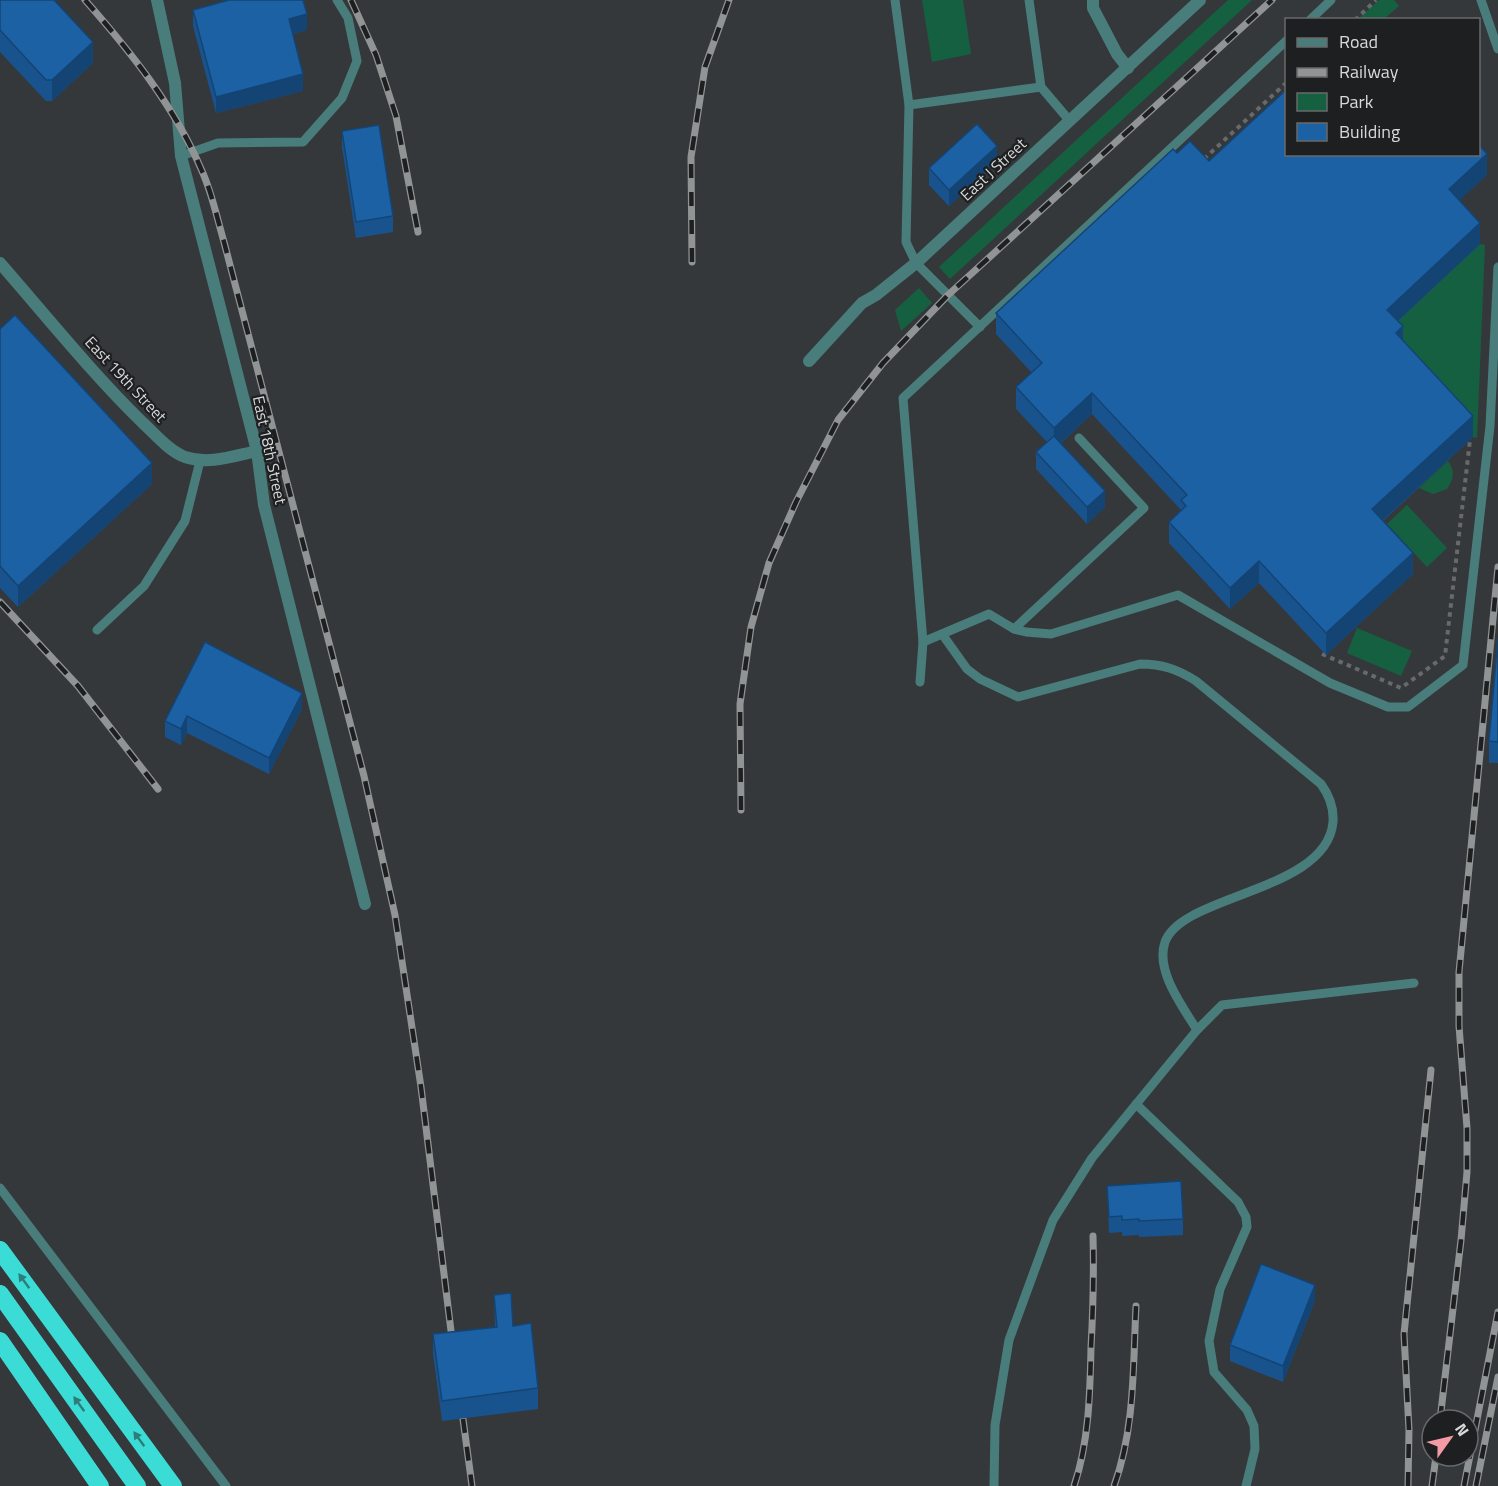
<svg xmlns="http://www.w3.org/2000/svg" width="1498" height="1486" font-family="'Titillium Web',sans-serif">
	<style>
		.green { fill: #166042 }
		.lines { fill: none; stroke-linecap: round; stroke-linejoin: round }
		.path { stroke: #67696b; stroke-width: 4; stroke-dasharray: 4.5 4.5; stroke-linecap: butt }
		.lane { stroke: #487d7b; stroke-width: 9 }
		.street { stroke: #487d7b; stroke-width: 12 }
		.highway { stroke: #3cdcd6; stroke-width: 18 }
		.rail-casing { stroke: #919495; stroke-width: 7 }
		.rail { stroke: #1e1f20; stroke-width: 4.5; stroke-dasharray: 14; stroke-linecap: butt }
		.wall { fill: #19538e }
		.shaded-wall { fill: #144474 }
		.building { fill: #1d61a5; stroke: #144474; stroke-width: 1.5 }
		.oneway { fill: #2d7e7b }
		.labels { text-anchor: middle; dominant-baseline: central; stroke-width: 4.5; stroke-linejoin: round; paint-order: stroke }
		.street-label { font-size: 16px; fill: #d7d9da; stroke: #1e1f20 }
	</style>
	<rect width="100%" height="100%" fill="#35383a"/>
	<g class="green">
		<polygon points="922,0 963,0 971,54 932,62"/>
		<polygon points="1228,0 1252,0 950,279 939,267"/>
		<polygon points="1379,0 1394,0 1399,6 1384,19 1358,19"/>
		<polygon points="1480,244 1485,245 1477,438 1473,437 1396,354 1387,331"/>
		<polygon points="919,288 932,303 901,331 895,310"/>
		<path d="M1448,461C1455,471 1454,479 1447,489L1433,494L1419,488Z"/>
		<polygon points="1407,505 1447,548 1427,567 1387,524"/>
		<polygon points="1357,628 1412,651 1401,676 1347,653"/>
	</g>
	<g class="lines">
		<g class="path">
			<polyline points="1355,20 1376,0"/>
			<polyline points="1204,159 1286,83"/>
			<polyline points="1322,654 1401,688 1445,656 1470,440"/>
		</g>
		<g class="lane">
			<polyline points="895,0 909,105 1041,87"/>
			<polyline points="1029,0 1041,87 1069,120"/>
			<polyline points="1481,0 1498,49"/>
			<polyline points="1310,20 1331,0"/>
			<polyline points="909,105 906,242 916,263 980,327"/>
			<polyline points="181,156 218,143 303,142 342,98 357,61 348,18 337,0"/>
			<polyline points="1014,629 1144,508 1079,438"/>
			<polyline points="97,630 144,586 185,521 200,461"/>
			<path d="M942,634L967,669L980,679L1018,697L1140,664C1162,664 1177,669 1196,681L1321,784C1329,795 1334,808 1333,822C1327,892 1182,894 1165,942C1155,971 1183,1007 1197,1030"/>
			<polyline points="923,642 989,614 1014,629 1026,632 1051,634 1178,595 1330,683 1388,707 1408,707 1463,665 1490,426 1498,267"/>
			<polyline points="920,682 923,642 903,398 1286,41"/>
			<polyline points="1136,1104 1238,1202 1246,1217 1247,1227 1220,1289 1209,1341 1214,1372 1247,1410 1254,1426 1255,1449 1246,1486"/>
			<polyline points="0,1188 226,1486"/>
			<polyline points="994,1486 995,1425 1009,1340 1053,1220 1092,1158 1197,1030 1222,1005 1414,983"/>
		</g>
		<g class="street">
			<polyline points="157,0 175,83 181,156 257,451 264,505 365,904"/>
			<polyline points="1093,0 1093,8 1117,54 1128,68"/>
			<path d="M0,263C47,317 92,373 143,423C155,434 169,451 185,457C209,465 233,456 257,451"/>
			<polyline points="809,361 862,303 876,295 916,263 1200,0"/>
		</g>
		<g class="highway">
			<polyline points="0,1250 173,1486"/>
			<polyline points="0,1294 137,1486"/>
			<polyline points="0,1341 100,1486"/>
		</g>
		<g class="rail-casing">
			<g id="rail">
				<path d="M85,0C130,51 175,107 202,171C212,193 217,218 224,242L364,776L395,915L421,1087L453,1347"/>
				<polyline points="351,0 376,55 396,116 418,232"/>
				<polyline points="692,262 691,157 705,67 729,0"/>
				<polyline points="0,602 78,686 158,789"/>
				<polyline points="741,810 740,704 751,627 769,563 796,502 838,420 883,363 948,295 1272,0"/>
				<polyline points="463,1419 472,1486"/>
				<polyline points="1440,1420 1461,1240 1467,1172 1467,1128 1459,1026 1459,972 1498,567"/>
				<path d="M1074,1486C1089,1442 1090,1393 1091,1348C1093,1310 1094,1273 1093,1236"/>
				<path d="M1114,1486C1135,1429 1133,1366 1136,1306"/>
				<polyline points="1408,1486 1409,1430 1404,1334 1431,1070"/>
				<polyline points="1432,1486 1436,1456"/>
				<polyline points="1464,1486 1498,1312"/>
				<polyline points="1476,1486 1498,1377"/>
			</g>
		</g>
		<use href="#rail" class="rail"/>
	</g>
	<g class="wall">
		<polygon points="0,0 93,63 52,101 46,101 0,52"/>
		<polygon points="193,10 307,30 293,34 303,91 216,113 193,26"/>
		<polygon points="342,131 393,216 393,232 356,238 342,147"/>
		<polygon points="1177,153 1209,161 1487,175 1459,200 1480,244 1398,321 1403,340 1473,437 1383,521 1413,574 1326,655 1259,583 1230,609 1169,543 1169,522 1181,510 1092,414 1061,443 1105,507 1087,524 1036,469 1036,452 1047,442 1016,409 1016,387 1032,373 996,334 996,313"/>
		<polygon points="997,162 949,206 929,185 929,168"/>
		<polygon points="0,329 152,484 18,607 0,588"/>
		<polygon points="1498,638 1498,763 1489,763 1489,741"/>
		<polygon points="205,642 302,709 269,774 187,733 181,745 165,737 165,721"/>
		<polygon points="1107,1186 1183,1219 1183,1235 1139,1237 1139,1235 1122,1236 1122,1232 1109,1233"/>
		<polygon points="494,1295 513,1326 538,1388 538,1409 442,1421 433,1354 433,1334 495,1327"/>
		<polygon points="1315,1301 1283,1382 1230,1361 1230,1345"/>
	</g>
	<g class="shaded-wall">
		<polygon points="307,14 307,30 289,35 289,19"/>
		<polygon points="93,42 93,63 52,101 52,80"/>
		<polygon points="303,74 303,91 216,113 216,97"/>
		<polygon points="997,146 997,162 949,206 949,190"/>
		<polygon points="1487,154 1487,175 1449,210 1449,189"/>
		<polygon points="1480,223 1480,244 1387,331 1387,310"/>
		<polygon points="1403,326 1403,347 1396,333"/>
		<polygon points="1092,393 1092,414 1054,449 1054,428"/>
		<polygon points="1473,416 1473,437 1372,530 1372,509"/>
		<polygon points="152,463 152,484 18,607 18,586"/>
		<polygon points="1105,491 1105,507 1087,524 1087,507"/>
		<polygon points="1413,553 1413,574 1326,655 1326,633"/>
		<polygon points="1259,561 1259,583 1230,609 1230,588"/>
		<polygon points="302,693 302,709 269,774 269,758"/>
		<polygon points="187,716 187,733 181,745 181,729"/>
		<polygon points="1315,1285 1315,1301 1283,1382 1283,1366"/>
	</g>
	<g class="building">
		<polygon points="0,0 54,0 93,42 52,80 46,80 0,30"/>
		<polygon points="229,0 303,0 307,14 289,19 303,74 216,97 193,10"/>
		<polygon points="1287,89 1287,154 1479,154 1479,145 1487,154 1449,189 1480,223 1387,310 1403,326 1396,333 1473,416 1372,509 1413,553 1326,633 1259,561 1230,588 1169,522 1186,506 1181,500 1187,495 1092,393 1054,428 1016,387 1042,363 996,313 1173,149 1177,153 1190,141 1209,161"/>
		<polygon points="977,124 997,146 949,190 929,168"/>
		<polygon points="379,125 393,216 356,222 342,131"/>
		<polygon points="15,315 152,463 18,586 0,566 0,329"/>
		<polygon points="1054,436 1105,491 1087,507 1036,452"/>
		<polygon points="1498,638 1498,742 1489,741"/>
		<polygon points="205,642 302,693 269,758 187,716 181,729 165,721"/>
		<polygon points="1181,1181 1183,1219 1139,1221 1139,1219 1122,1220 1122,1216 1109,1217 1107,1186"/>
		<polygon points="1261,1264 1315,1285 1283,1366 1230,1345"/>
		<polygon points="511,1293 513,1326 531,1323 538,1388 442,1401 433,1334 497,1327 494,1295"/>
	</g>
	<defs><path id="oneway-solid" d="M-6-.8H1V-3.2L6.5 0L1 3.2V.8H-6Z" transform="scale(1.5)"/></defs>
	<g class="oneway">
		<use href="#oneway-solid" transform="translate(24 1281) rotate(-126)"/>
		<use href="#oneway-solid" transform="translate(79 1404) rotate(-126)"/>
		<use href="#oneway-solid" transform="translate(139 1439) rotate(-126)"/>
	</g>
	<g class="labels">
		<g class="street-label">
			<text transform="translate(993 169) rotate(-43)">East J Street</text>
			<text transform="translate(126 379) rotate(47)">East 19th Street</text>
			<text transform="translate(270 450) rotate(78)">East 18th Street</text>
		</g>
	</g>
	<rect x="1285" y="18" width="195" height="138" fill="#1e1f20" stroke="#68696a" stroke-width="1.5"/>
	<rect x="1297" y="38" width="30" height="9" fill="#487d7b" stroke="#68696a" stroke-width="1.5"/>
	<text x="1339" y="48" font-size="18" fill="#d7d9da">Road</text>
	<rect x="1297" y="68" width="30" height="9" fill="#919495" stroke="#68696a" stroke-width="1.5"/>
	<text x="1339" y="78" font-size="18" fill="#d7d9da">Railway</text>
	<rect x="1297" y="93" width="30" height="18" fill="#166042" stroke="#68696a" stroke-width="1.5"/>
	<text x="1339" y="108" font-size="18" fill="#d7d9da">Park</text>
	<rect x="1297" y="123" width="30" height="18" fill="#1d61a5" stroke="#68696a" stroke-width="1.5"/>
	<text x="1339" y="138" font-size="18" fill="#d7d9da">Building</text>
	<g transform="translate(1450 1438) rotate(56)"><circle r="28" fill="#1e1f20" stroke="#68696a" stroke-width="1.5"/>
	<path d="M0-4.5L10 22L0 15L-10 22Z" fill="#f49aa4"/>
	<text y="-9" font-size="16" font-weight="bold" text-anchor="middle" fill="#d7d9da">N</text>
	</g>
</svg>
